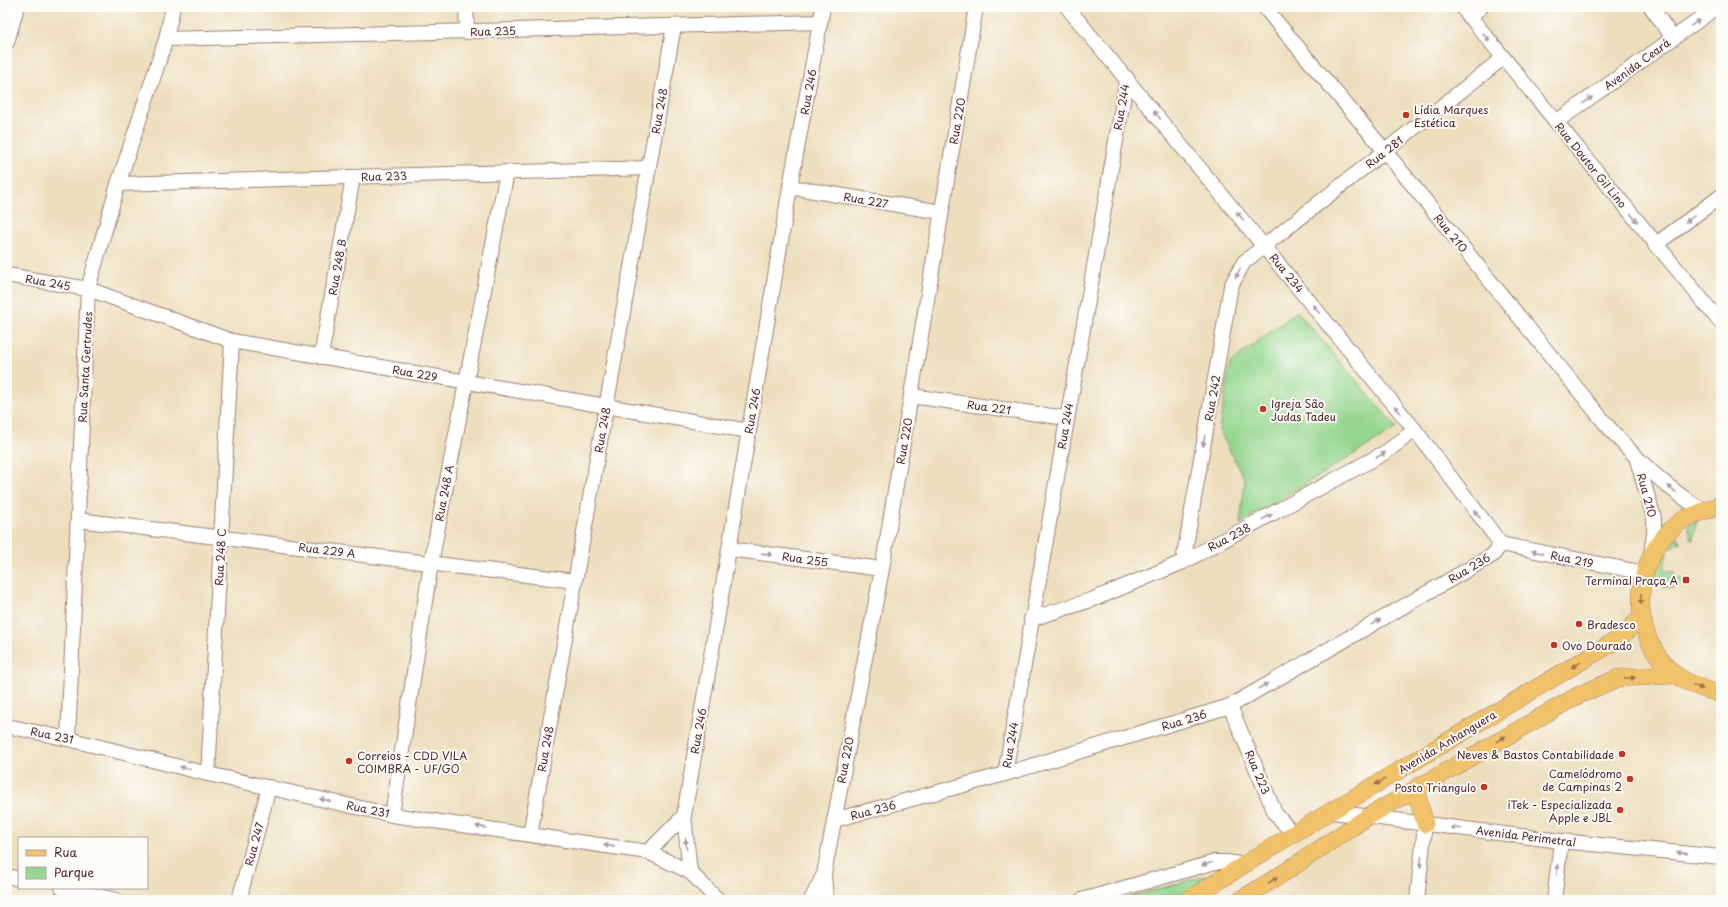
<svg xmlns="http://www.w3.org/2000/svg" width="1728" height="907" font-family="'Playpen Sans',sans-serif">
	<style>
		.green { fill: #95d78f; stroke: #707b5d }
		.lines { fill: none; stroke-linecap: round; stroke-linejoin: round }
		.minor-casing { stroke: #9c7f74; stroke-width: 16 }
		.major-casing { stroke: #9c7f74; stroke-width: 18 }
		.minor { stroke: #fff; stroke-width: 14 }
		.major { stroke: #f2c26a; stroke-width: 17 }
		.oneway { fill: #ae9aa0 }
		.oneway2 { fill: #9e704a }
		.poi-dot { fill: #c8321e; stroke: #fdfcf7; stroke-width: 1.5 }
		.labels { text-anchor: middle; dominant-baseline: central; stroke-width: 4; stroke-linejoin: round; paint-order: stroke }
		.street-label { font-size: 11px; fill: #4a1f2b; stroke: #fdfcf7 }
		.poi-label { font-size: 11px; fill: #4a1f2b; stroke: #fdfcf7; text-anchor: start }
	</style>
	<rect width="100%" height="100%" fill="#fdfcf7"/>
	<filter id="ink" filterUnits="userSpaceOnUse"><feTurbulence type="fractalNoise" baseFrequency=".025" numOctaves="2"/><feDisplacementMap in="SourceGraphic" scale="8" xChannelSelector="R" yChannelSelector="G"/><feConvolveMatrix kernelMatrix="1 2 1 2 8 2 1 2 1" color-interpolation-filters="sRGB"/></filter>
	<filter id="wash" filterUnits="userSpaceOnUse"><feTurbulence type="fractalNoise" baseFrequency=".012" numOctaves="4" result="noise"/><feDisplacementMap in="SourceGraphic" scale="16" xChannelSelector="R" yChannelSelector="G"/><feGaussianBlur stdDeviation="0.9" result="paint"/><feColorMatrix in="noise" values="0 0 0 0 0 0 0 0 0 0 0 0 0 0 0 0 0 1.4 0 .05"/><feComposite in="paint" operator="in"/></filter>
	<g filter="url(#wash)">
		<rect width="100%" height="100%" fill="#eddfbe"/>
		<g class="green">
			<polygon points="1297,311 1397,428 1240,524 1245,480 1219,430 1230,363"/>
			<path d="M1697,520L1693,540C1688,535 1690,530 1687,524Z"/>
			<path d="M1675,537L1679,538L1680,544L1678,542L1671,549L1668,548L1664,570L1675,572L1674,577L1683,579L1685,581C1678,590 1666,590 1658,582C1657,579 1655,576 1656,572C1656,563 1667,541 1675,537Z"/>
			<polygon points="1220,872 1177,900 1118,900"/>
		</g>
	</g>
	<g filter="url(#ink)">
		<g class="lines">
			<g class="minor-casing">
				<g id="minor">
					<polyline points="466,7 467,32"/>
					<polyline points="1067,7 1415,430 1501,544"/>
					<path d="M1264,7L1385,151L1605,423C1634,457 1665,488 1704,511"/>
					<polyline points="1462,7 1721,323"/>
					<polyline points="1651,7 1673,38"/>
					<polyline points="1469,17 1481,7"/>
					<polyline points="166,39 820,22"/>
					<polyline points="7,42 17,7"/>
					<polyline points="1556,122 1717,7"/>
					<polyline points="118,184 649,168"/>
					<polyline points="790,187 941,212"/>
					<polyline points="1655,245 1721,196"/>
					<polyline points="7,275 88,289 232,341 749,431"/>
					<polyline points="321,357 353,177"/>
					<polyline points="911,396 1066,418"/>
					<polyline points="1637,460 1654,518 1654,534 1651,554"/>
					<polyline points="78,520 575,581"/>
					<polyline points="1501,544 1644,573"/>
					<polyline points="729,549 882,569"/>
					<polyline points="1183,562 1231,286 1244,262 1503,58"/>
					<polyline points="1031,619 1094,599 1183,562 1386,452 1415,430"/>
					<polyline points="1230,706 1275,813 1293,834"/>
					<polyline points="7,726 68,739 208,774 392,815 648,852 690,872 718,900"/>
					<polyline points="68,739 88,289 118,184 166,39 173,7"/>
					<polyline points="208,774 232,341"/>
					<polyline points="1005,774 1127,78"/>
					<polyline points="1332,812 1561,841 1721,857"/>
					<polyline points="392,815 431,563 507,172"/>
					<polyline points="834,820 1005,774 1230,706 1493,555 1501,544"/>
					<polyline points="530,835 674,26"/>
					<polyline points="648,852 684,816"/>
					<polyline points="690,872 684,816 790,187 823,7"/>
					<polyline points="7,876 19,879"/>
					<polyline points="62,888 116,900"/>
					<polyline points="239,900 269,787"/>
					<polyline points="811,900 824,874"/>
					<polyline points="826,900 824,874 882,569 976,7"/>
					<polyline points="1082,900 1215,862 1227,862 1245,865"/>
					<polyline points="1417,900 1425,824"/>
					<polyline points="1554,900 1561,841"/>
				</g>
			</g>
			<g class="major-casing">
				<g id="major">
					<path d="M1721,505C1714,507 1708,510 1701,512C1696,515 1689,516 1684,519C1630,554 1626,636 1676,675C1690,685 1705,690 1721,694"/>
					<polyline points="1418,786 1418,798 1425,824"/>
					<polyline points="1188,900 1293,834 1620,638 1641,618"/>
					<polyline points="1240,900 1279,876 1369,816 1577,696 1618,678 1676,675"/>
				</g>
			</g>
			<use href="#minor" class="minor"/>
			<use href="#major" class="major"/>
		</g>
		<defs><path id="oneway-solid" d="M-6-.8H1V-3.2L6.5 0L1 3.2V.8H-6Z"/></defs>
		<g class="oneway">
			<use href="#oneway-solid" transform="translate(1695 23) rotate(-35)"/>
			<use href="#oneway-solid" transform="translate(1486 37) rotate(51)"/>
			<use href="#oneway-solid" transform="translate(1588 100) rotate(-36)"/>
			<use href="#oneway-solid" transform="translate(1157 115) rotate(-130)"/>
			<use href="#oneway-solid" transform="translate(1240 216) rotate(-130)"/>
			<use href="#oneway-solid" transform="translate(1634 218) rotate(51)"/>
			<use href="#oneway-solid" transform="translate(1690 219) rotate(144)"/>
			<use href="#oneway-solid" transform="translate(1238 273) rotate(118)"/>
			<use href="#oneway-solid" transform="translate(1316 309) rotate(-129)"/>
			<use href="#oneway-solid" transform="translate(1398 410) rotate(-129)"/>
			<use href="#oneway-solid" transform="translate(1204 441) rotate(99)"/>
			<use href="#oneway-solid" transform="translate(1381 455) rotate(-29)"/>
			<use href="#oneway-solid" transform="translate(1672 489) rotate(-139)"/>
			<use href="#oneway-solid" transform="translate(1477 514) rotate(-126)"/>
			<use href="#oneway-solid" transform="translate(1267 517) rotate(-28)"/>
			<use href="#oneway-solid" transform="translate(1537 552) rotate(-168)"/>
			<use href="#oneway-solid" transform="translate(767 554) rotate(8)"/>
			<use href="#oneway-solid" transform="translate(1376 622) rotate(-30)"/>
			<use href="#oneway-solid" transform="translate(1263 686) rotate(-30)"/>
			<use href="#oneway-solid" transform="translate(185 768) rotate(-166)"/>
			<use href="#oneway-solid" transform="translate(325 800) rotate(-167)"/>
			<use href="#oneway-solid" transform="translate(481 827) rotate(-172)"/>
			<use href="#oneway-solid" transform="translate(1456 828) rotate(-173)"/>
			<use href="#oneway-solid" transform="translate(686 844) rotate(-95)"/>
			<use href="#oneway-solid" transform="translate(609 846) rotate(-172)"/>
			<use href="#oneway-solid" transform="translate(1682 853) rotate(-174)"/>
			<use href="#oneway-solid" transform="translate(1421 862) rotate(96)"/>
			<use href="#oneway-solid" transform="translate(1207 864) rotate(164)"/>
			<use href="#oneway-solid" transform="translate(1557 870) rotate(-85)"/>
		</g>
		<g class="oneway2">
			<use href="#oneway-solid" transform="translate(1641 599) rotate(90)"/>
			<use href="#oneway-solid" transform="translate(1576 665) rotate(149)"/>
			<use href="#oneway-solid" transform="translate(1630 678) rotate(-3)"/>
			<use href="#oneway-solid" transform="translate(1698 687) rotate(24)"/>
			<use href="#oneway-solid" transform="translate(1501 739) rotate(-30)"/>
			<use href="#oneway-solid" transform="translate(1380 782) rotate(149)"/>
			<use href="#oneway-solid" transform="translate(1273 880) rotate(-32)"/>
		</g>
	</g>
	<g class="poi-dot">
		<circle cx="1406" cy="115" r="4"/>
		<circle cx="1263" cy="409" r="4"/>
		<rect x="1682" y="576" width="8" height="8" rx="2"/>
		<circle cx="1579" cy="624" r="4"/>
		<circle cx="1554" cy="645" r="4"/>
		<circle cx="1622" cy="754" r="4"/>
		<circle cx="349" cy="761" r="4"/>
		<circle cx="1630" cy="779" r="4"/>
		<circle cx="1484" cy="787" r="4"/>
		<circle cx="1620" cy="810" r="4"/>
	</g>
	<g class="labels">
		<g class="street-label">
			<text transform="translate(493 31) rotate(-2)">Rua 235</text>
			<text transform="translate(1637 64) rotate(-36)">Avenida Ceará</text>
			<text transform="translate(808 92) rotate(-80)">Rua 246</text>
			<text transform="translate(1121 107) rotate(-80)">Rua 244</text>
			<text transform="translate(659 111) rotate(-80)">Rua 248</text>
			<text transform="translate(957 121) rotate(-80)">Rua 220</text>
			<text transform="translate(1384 152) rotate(-38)">Rua 281</text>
			<text transform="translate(1591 165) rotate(51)">Rua Doutor Gil Lino</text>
			<text transform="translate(384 176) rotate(-2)">Rua 233</text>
			<text transform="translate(866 200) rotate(10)">Rua 227</text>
			<text transform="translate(1451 233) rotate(51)">Rua 210</text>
			<text transform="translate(337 267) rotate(-80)">Rua 248 B</text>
			<text transform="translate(1287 273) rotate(51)">Rua 234</text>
			<text transform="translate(48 282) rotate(10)">Rua 245</text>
			<text transform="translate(85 367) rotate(-87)">Rua Santa Gertrudes</text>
			<text transform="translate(415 373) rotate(10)">Rua 229</text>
			<text transform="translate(1212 398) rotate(-80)">Rua 242</text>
			<text transform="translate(989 407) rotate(8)">Rua 221</text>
			<text transform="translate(752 411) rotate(-80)">Rua 246</text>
			<text transform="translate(1065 426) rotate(-80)">Rua 244</text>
			<text transform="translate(602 430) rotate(-80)">Rua 248</text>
			<text transform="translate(904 441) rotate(-80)">Rua 220</text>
			<text transform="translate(444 493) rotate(-79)">Rua 248 A</text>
			<text transform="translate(1647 495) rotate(75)">Rua 210</text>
			<text transform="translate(1229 537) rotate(-28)">Rua 238</text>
			<text transform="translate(327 550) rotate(7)">Rua 229 A</text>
			<text transform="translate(220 557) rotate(-87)">Rua 248 C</text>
			<text transform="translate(805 559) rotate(8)">Rua 255</text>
			<text transform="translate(1572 559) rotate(12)">Rua 219</text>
			<text transform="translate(1469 568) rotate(-31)">Rua 236</text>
			<text transform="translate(1184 720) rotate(-17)">Rua 236</text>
			<text transform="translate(698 731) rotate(-80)">Rua 246</text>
			<text transform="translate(52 735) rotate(12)">Rua 231</text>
			<text transform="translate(1447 742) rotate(-31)">Avenida Anhanguera</text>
			<text transform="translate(1010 745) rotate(-80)">Rua 244</text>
			<text transform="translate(545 749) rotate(-80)">Rua 248</text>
			<text transform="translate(845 760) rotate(-79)">Rua 220</text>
			<text transform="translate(1258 772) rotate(67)">Rua 223</text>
			<text transform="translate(368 809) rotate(12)">Rua 231</text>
			<text transform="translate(873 810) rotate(-15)">Rua 236</text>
			<text transform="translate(1526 836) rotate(7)">Avenida Perimetral</text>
			<text transform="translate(254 844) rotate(-75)">Rua 247</text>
		</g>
		<g class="poi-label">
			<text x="1414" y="109">Lídia Marques<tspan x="1414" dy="13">Estética</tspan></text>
			<text x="1271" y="403">Igreja São<tspan x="1271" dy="13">Judas Tadeu</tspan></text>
			<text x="1678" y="580" text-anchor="end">Terminal Praça A</text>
			<text x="1587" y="624">Bradesco</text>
			<text x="1562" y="645">Ovo Dourado</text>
			<text x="1614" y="754" text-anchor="end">Neves &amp; Bastos Contabilidade</text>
			<text x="357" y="755">Correios - CDD VILA<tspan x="357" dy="13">COIMBRA - UF/GO</tspan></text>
			<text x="1622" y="773" text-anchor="end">Camelódromo<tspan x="1622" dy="13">de Campinas 2</tspan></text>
			<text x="1476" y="787" text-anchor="end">Posto Triangulo</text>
			<text x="1612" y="804" text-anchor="end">iTek - Especializada<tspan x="1612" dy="13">Apple e JBL</tspan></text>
		</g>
	</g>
	<rect width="1728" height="907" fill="none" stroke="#fdfcf7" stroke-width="24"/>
	<rect x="18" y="837" width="130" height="52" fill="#fdfcf7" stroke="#b5a4a5"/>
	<rect x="26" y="850" width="20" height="6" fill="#f2c26a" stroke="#b5a4a5"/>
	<text x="54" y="857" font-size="12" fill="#4a1f2b">Rua</text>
	<rect x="26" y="867" width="20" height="12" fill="#95d78f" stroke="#b5a4a5"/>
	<text x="54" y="877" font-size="12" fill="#4a1f2b">Parque</text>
</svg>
